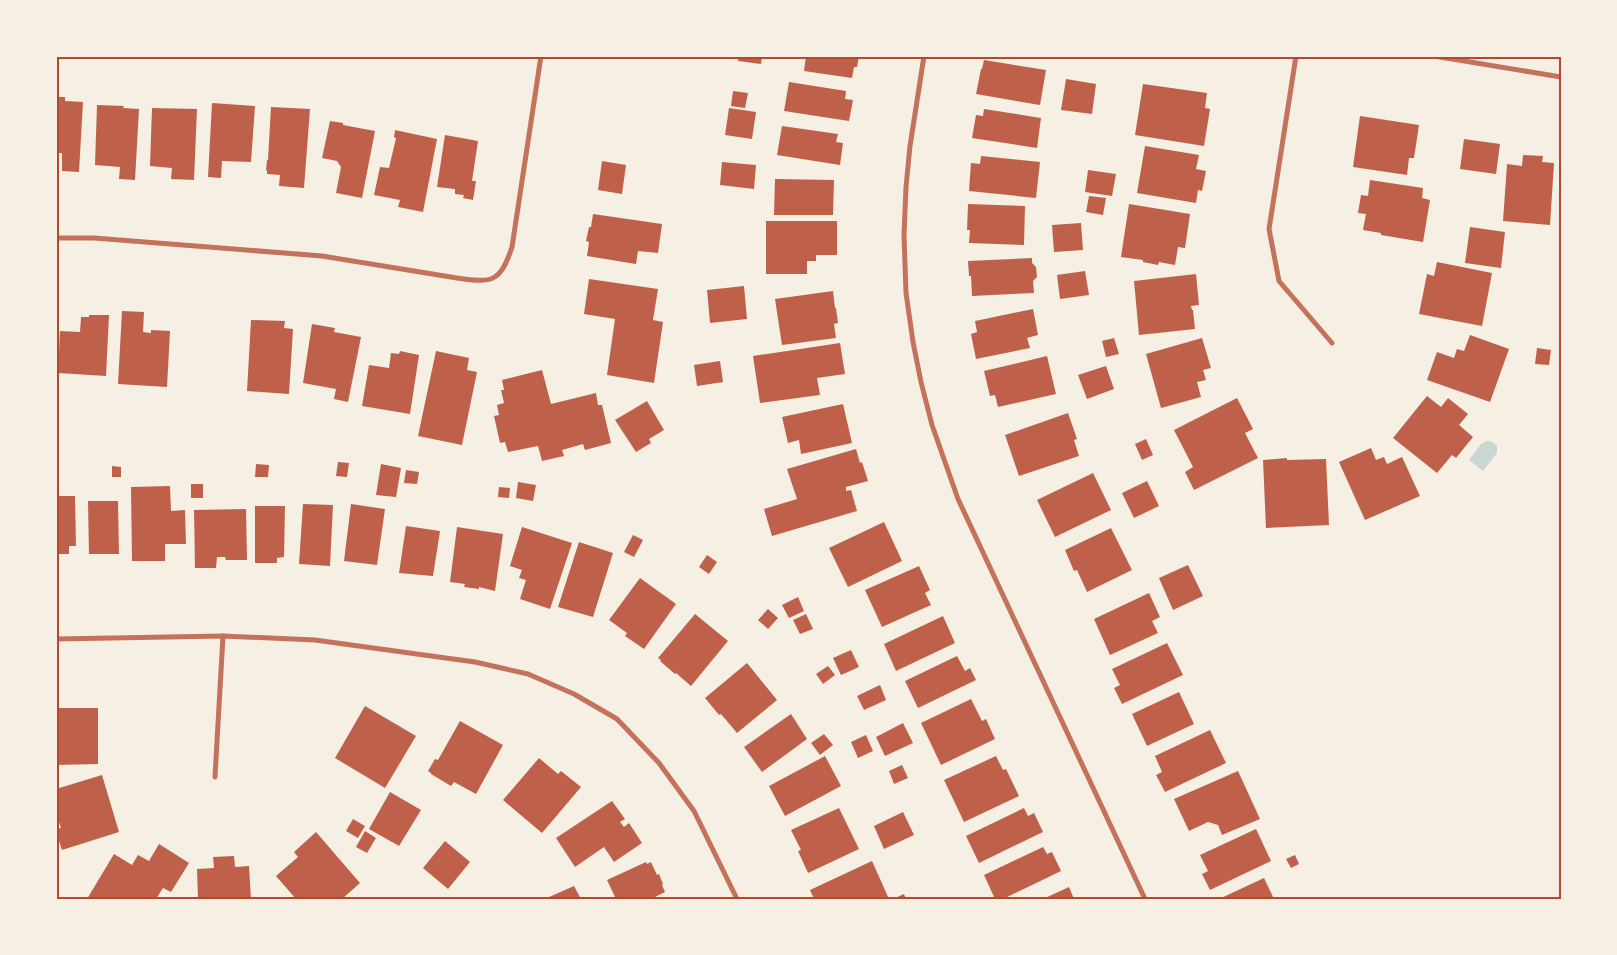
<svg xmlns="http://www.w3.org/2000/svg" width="1617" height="955" font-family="Quicksand,sans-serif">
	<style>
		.water { fill: #c9d6d2 }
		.building { fill: #bf614a }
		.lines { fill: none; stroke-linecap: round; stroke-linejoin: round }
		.minor { stroke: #c5725c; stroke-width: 5 }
		.neatline { fill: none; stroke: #b5482f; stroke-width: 2 }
	</style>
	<rect width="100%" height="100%" fill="#f6efe4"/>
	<polygon class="water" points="1487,441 1493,442 1497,446 1497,453 1483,471 1469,460 1481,444"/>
	<g class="building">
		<polygon points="739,56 762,56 761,64 738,61"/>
		<polygon points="806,56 859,56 857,67 854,67 852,78 804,71"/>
		<polygon points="984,60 1046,70 1040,105 976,94 981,69 982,69"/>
		<polygon points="1066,79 1096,84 1092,114 1061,110"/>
		<polygon points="789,82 846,91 845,99 853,100 849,121 784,111"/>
		<polygon points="1143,84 1207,93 1205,108 1210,109 1204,146 1135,135"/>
		<polygon points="733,91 748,93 745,108 731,106"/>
		<polygon points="56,97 65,97 65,101 83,102 79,172 62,171 62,153 56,153"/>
		<polygon points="212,103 255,106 251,162 222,161 221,178 208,177"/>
		<polygon points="97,105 124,106 123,108 139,109 135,180 119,179 120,167 95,165"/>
		<polygon points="271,107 310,109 304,188 279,186 280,175 267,174 267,171 266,170 267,160 268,160"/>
		<polygon points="152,108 197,109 194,180 171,179 172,168 150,166"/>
		<polygon points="729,108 756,112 752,139 725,135"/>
		<polygon points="984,109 1041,118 1037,148 972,138 976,115 983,116"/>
		<polygon points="1360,116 1419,125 1414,158 1409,158 1407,175 1353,167"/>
		<polygon points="330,121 343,123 343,125 375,131 362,198 336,193 341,167 337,161 322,158"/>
		<polygon points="782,126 838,134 836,142 843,143 840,165 777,155"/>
		<polygon points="395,130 437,139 423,212 398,207 400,200 374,195 380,167 389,168 396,138 394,137"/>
		<polygon points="445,135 478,141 472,181 476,181 473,200 463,198 464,195 455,194 455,189 437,187"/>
		<polygon points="1464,139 1500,144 1496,174 1460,169"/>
		<polygon points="1145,146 1199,155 1196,169 1206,171 1202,191 1198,190 1196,203 1137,193"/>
		<polygon points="1523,155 1543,156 1542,162 1554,163 1550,225 1503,221 1507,164 1522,166"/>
		<polygon points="981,156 1040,162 1036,198 969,191 971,163 980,164"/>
		<polygon points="602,161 626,165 622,194 598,190"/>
		<polygon points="722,162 756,165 754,189 720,185"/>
		<polygon points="1088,170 1116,174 1112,196 1085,192"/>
		<polygon points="775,179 834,180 833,215 774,215"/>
		<polygon points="1370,180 1423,188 1422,198 1430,200 1423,242 1381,235 1381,233 1363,230 1366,214 1358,213 1361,195 1368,196"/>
		<polygon points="1089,196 1106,198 1103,215 1086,212"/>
		<polygon points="968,204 1025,206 1024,245 969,243 970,230 967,230"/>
		<polygon points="1129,204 1190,214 1185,248 1178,247 1175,265 1159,262 1158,265 1143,262 1143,260 1121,257"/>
		<polygon points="593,214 662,224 658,253 638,251 636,264 587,256 589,242 586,241 589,227 591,227"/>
		<polygon points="766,221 837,221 837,255 816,255 816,261 807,261 807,274 766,274"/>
		<polygon points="1081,223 1083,250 1054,252 1052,225"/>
		<polygon points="1470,227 1505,232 1501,268 1465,263"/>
		<polygon points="1032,258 1032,263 1036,267 1037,277 1033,281 1034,293 972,296 971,276 969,276 968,261"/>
		<polygon points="1437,262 1492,273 1482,326 1419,314 1427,274 1434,276"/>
		<polygon points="1085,271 1089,295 1060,299 1057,275"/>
		<polygon points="1196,274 1199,305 1191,306 1192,310 1193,310 1195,329 1139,335 1134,281"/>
		<polygon points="589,279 658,289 653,320 663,322 654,383 607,375 615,319 584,314"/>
		<polygon points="744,286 747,319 710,323 707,290"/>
		<polygon points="833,291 835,308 836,308 838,323 834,324 836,338 782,345 775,299"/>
		<polygon points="1033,309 1038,335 1027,338 1030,348 976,359 971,334 977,332 975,321"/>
		<polygon points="122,311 144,312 143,332 151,333 151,330 170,331 167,387 118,384"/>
		<polygon points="89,315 109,315 106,376 58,373 60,331 80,332 81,317 89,317"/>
		<polygon points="251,320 285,321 284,328 293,329 289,394 247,391"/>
		<polygon points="312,324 335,328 334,332 361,337 348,402 334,399 336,389 303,383"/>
		<polygon points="1470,335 1509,349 1490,402 1427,380 1437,352 1454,358 1457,349 1464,351"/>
		<polygon points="1114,338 1119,354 1106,357 1102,341"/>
		<polygon points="1202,338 1211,368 1203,370 1206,380 1197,382 1201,397 1161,408 1146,354"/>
		<polygon points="840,343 845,374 817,378 820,395 760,403 753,356"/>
		<polygon points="1537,348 1551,350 1549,365 1535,364"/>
		<polygon points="400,351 419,355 410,414 362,406 369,365 389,368 391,353 399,354"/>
		<polygon points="436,351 469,358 467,370 477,372 462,445 418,436"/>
		<polygon points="1047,356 1056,394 998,407 995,395 990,396 984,371"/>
		<polygon points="720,361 723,382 697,386 694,365"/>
		<polygon points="1106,366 1114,389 1087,399 1078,375"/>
		<polygon points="542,370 551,404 596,393 598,405 602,405 611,443 585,450 583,444 562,450 564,456 542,461 538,446 508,452 505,442 500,443 494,416 499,415 497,405 504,403 501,390 504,390 502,380"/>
		<polygon points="1427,396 1441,407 1448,398 1468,414 1459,425 1473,437 1456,458 1452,455 1437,473 1393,438"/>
		<polygon points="1237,398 1253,429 1245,433 1258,458 1194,490 1185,472 1193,467 1174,430"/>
		<polygon points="647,401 664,430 649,439 651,443 636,452 615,420"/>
		<polygon points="843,404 852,443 801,454 799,440 788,443 782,417"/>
		<polygon points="1068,413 1077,439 1074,440 1079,456 1019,476 1005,435"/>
		<polygon points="1146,439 1153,455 1142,460 1135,444"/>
		<polygon points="1371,448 1376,460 1384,457 1387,464 1402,457 1420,496 1365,520 1339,462"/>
		<polygon points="856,449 860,463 862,462 868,481 846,487 846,491 851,490 857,511 772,536 764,509 797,499 787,469"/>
		<polygon points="1287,458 1287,460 1326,459 1329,525 1266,528 1263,460"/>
		<polygon points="338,462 349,463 347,477 336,476"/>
		<polygon points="256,464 269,465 268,477 255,477"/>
		<polygon points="381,464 401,468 396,497 376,495"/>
		<polygon points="112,466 121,467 121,477 112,477"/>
		<polygon points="406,470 419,472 417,484 404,483"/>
		<polygon points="1093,473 1111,510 1055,537 1037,500"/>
		<polygon points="1147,481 1159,506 1134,518 1122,493"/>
		<polygon points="518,482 536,485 533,501 516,498"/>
		<rect x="191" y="484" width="12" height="14"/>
		<polygon points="170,486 171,511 185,510 186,544 165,544 165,561 132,561 131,487"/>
		<polygon points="499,487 510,488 509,498 498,497"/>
		<polygon points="56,496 75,496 76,546 69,546 69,554 56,554"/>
		<polygon points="88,501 118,501 119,554 89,554"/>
		<polygon points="303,504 333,505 330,566 299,564"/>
		<polygon points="351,504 385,509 377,565 344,561"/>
		<polygon points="255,506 285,506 284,557 277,558 277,563 255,563"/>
		<polygon points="246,509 247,560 226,560 225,557 217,557 216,568 195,568 194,510"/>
		<polygon points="884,522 902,561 848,587 829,548"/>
		<polygon points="406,526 440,531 433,576 399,573"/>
		<polygon points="457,527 503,534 495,591 479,587 479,589 464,587 465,584 450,582"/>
		<polygon points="522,527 572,543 550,609 520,599 526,580 519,578 522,570 510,566"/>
		<polygon points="1111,528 1132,570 1087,592 1077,570 1074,571 1065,550"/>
		<polygon points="633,535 643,540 634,557 624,552"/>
		<polygon points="579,542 613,553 593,617 558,607"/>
		<polygon points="707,555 717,562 709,574 699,567"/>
		<polygon points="1188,565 1203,596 1173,610 1159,578"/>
		<polygon points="919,566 930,590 925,593 931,605 882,627 865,590"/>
		<polygon points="640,578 676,604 644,649 625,636 627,633 609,620"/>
		<polygon points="1149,593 1160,617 1152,621 1158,633 1110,655 1094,619"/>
		<polygon points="798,597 804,611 789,618 782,605"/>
		<polygon points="768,609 778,618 768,629 758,620"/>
		<polygon points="695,614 728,641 691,686 676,673 675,674 660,661 661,660 658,658"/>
		<polygon points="806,614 813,629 800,634 793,620"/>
		<polygon points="943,616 955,643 896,671 884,644"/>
		<polygon points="1167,643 1183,675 1122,704 1114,688 1120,685 1112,669"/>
		<polygon points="851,650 859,667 841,675 833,658"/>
		<polygon points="957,656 965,671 970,668 976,680 918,708 905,681"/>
		<polygon points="747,663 777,700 737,733 721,714 719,715 705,698"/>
		<polygon points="828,666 835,675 823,684 816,674"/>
		<polygon points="880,685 886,700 864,710 857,696"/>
		<polygon points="1179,692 1194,724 1147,746 1132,714"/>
		<polygon points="971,699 982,721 986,719 995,739 941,765 921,723"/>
		<polygon points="365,706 416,736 385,788 335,758"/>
		<polygon points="56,708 98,708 98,764 56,765"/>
		<polygon points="791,714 807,739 762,772 744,747"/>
		<polygon points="460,721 503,745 476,794 454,782 451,786 431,774 431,773 428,771 435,759 438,760"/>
		<polygon points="903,723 913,743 885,756 876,737"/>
		<polygon points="1210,730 1226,763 1165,792 1156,775 1162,772 1155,756"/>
		<polygon points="824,734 833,745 820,755 811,743"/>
		<polygon points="866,735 873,751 858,758 851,742"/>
		<polygon points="825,756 841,786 785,816 769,786"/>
		<polygon points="996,756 1003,770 1006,769 1019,796 964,822 944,780"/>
		<polygon points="539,758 558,774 561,771 581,787 542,833 503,800"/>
		<polygon points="902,765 908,778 894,784 889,771"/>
		<polygon points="1238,771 1260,819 1222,835 1218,825 1208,822 1189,831 1174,799"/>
		<polygon points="102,775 119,832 62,850 56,832 56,829 61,828 56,813 56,789"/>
		<polygon points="390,792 421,810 399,846 369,829"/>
		<polygon points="612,801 625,819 620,822 624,827 629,823 642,843 614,862 604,847 575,867 556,838"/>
		<polygon points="839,808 859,849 808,873 798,851 801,850 791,830"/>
		<polygon points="1024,808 1028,816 1034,813 1043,832 979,863 966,836"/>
		<polygon points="903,812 914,835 884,849 874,826"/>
		<polygon points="353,819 365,826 358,838 346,831"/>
		<polygon points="1256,829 1271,861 1210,890 1202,874 1208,871 1200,855"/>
		<polygon points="365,831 376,838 367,853 356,847"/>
		<polygon points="316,832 360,883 342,899 296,899 276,876 298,857 294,852"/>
		<polygon points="445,841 470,862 448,889 423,868"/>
		<polygon points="159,844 189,863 171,892 163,888 156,899 87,899 114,854 132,865 138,855 149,861"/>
		<polygon points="1043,847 1047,854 1052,852 1061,871 1003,899 995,899 984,875"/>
		<polygon points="1295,855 1299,864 1291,868 1286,859"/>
		<polygon points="234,856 235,867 249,866 251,899 198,899 197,869 214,868 213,857"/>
		<polygon points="872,861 889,899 814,899 810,890"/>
		<polygon points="646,862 647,864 651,862 657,875 659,874 663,884 662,885 665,892 651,899 616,899 607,880"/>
		<polygon points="1264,878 1274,899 1219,899"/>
		<polygon points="574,886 581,899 550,899 549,897"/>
		<polygon points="1069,887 1074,899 1043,899"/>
		<polygon points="904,894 906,899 893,899"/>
	</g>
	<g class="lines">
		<g class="minor">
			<polyline points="924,56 910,146 906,187 904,235 906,293 913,342 921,382 932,425 958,499 1145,899"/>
			<polyline points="1296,56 1269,229 1279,281 1332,343"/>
			<polyline points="1434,56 1561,77"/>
			<path d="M56,238H94L322,256L457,278C492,283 500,283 512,247L541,56"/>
			<polyline points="56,639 223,636 315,640 475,662 528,674 574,694 617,719 659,763 694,811 737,899"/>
			<polyline points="215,777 223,636"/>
		</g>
	</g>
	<rect width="1617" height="955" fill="none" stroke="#f6efe4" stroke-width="115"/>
	<rect x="58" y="58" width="1502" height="840" class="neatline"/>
</svg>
